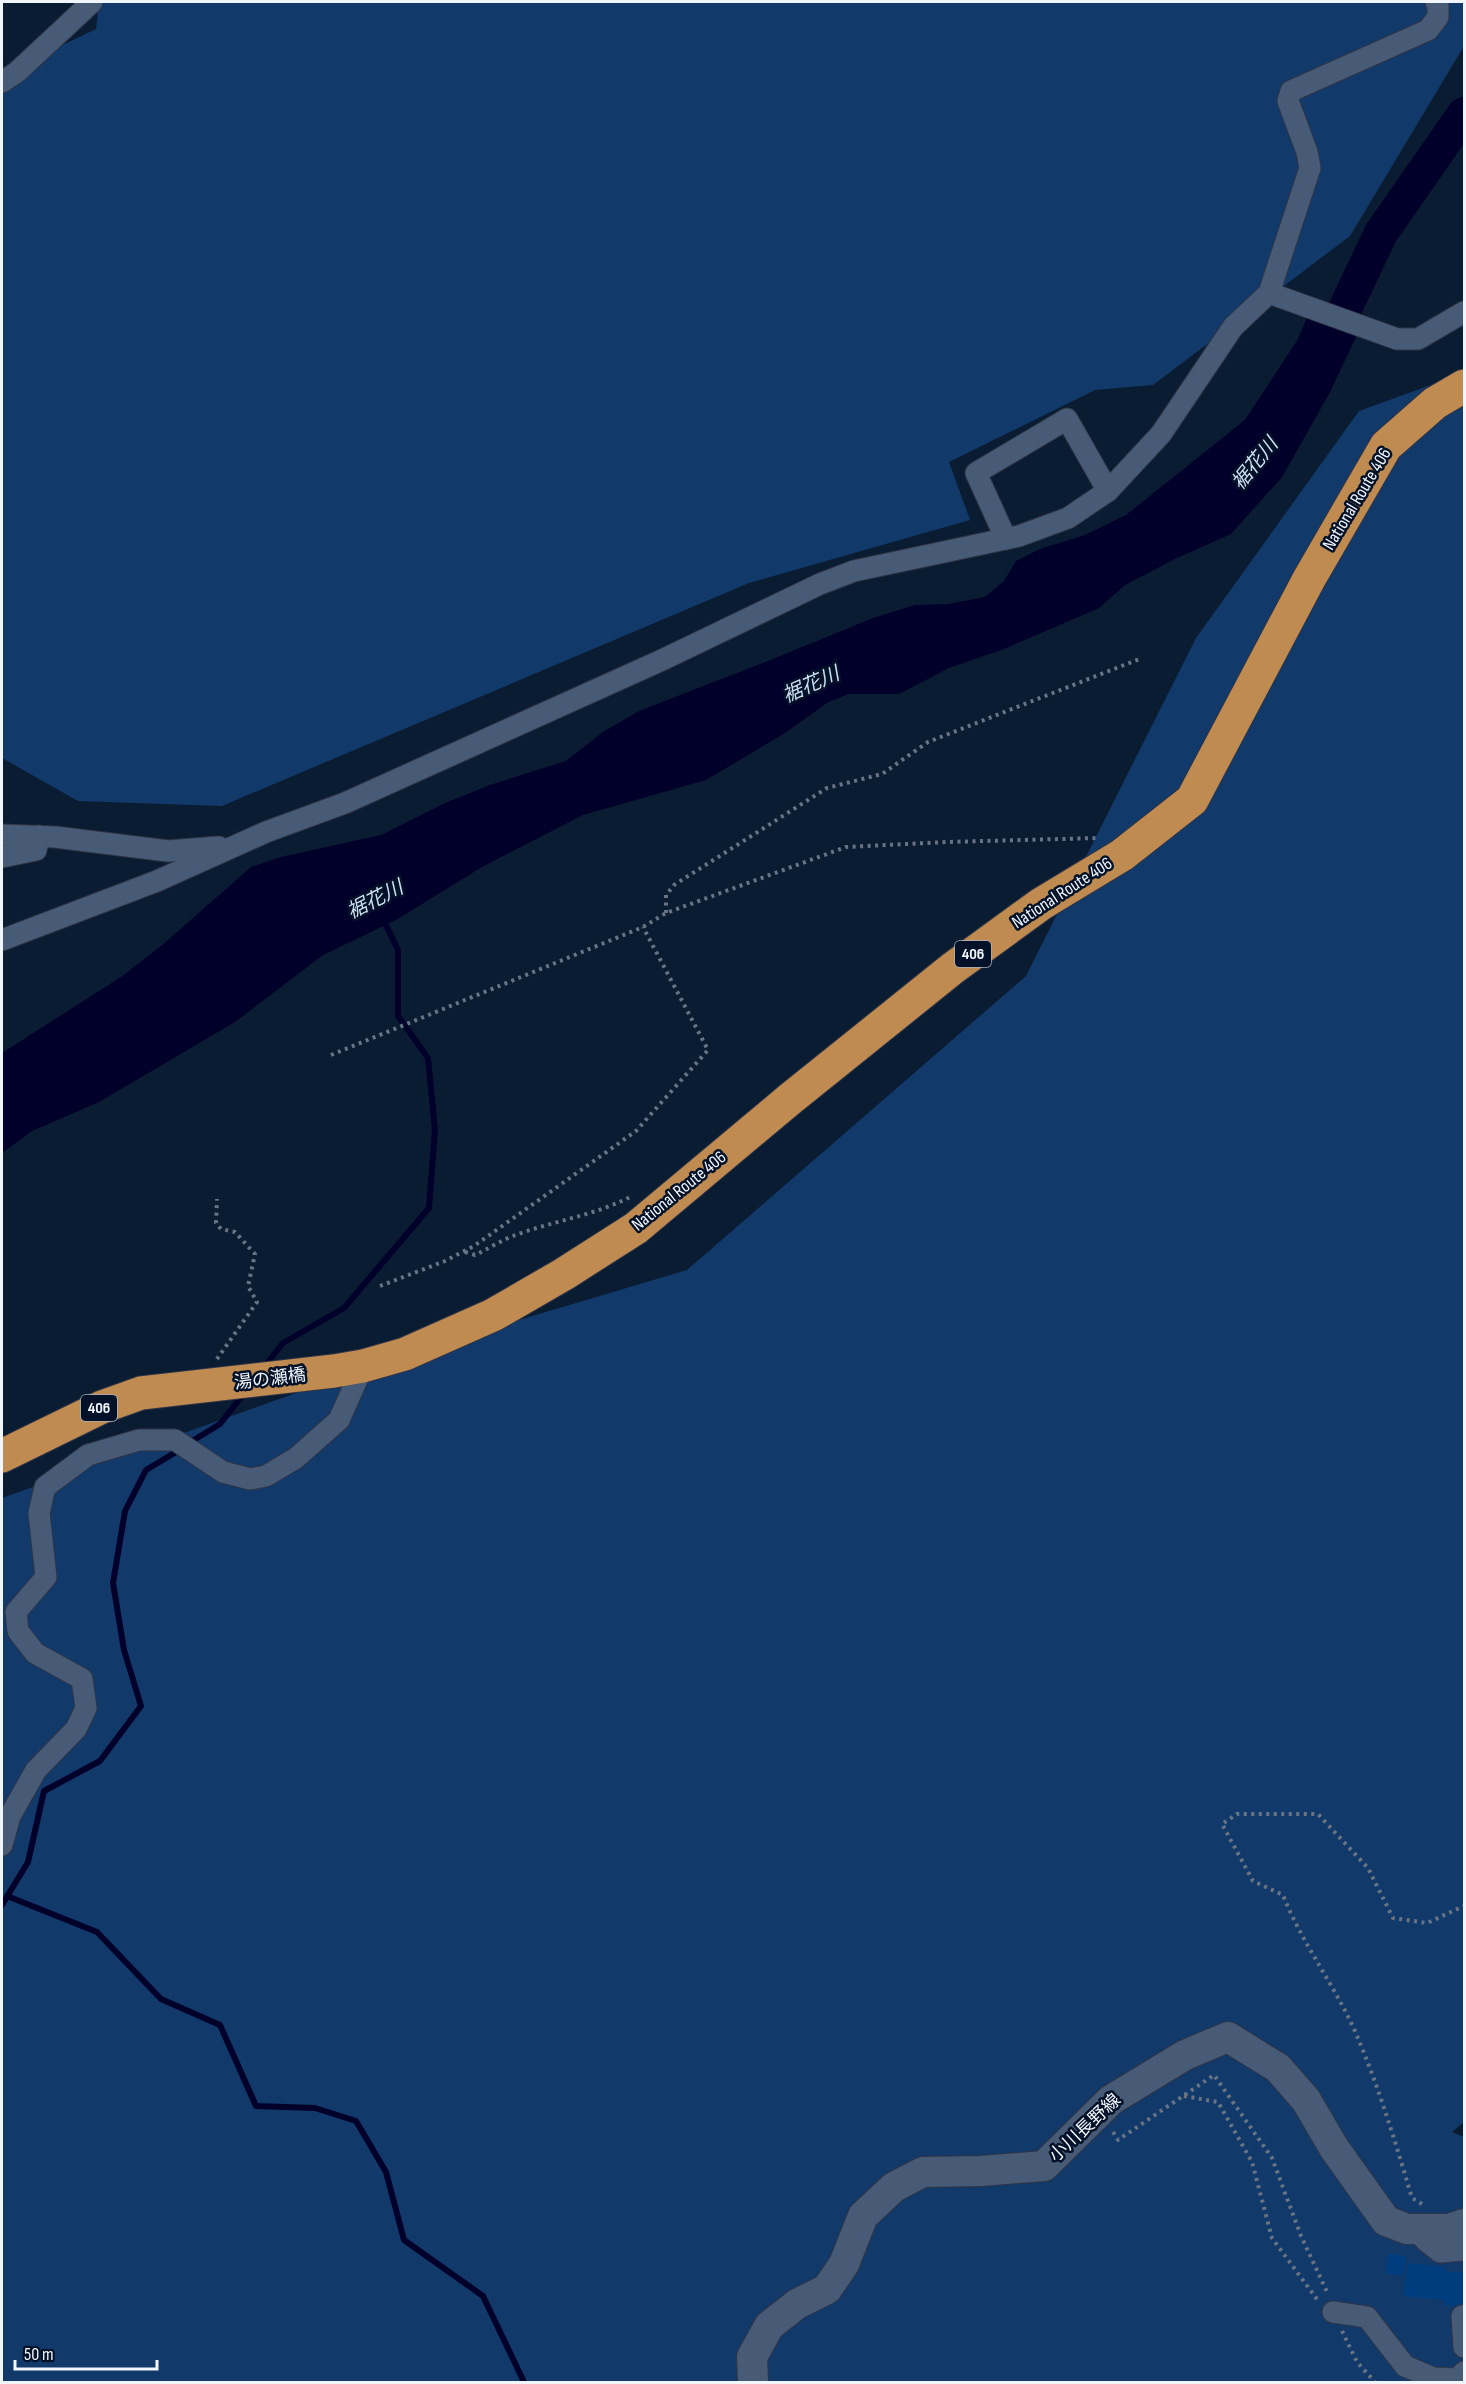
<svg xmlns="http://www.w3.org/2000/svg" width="1466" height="2384" font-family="'Sofia Sans Condensed','Noto Sans JP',sans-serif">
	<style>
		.green { fill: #11396a }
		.water { fill: #00002a }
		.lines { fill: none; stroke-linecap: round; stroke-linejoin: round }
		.stream { stroke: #00002a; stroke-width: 6 }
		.river { stroke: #00002a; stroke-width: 34 }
		.building { fill: #003d7e }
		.street-casing { stroke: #303546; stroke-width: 23 }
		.secondary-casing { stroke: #303546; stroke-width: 32 }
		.highway-casing { stroke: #303546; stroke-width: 35 }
		.path { stroke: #687484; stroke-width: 4; stroke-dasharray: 3 4.5; stroke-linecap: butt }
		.street { stroke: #475b76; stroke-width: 21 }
		.secondary { stroke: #475b76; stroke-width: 30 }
		.highway { stroke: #c08b51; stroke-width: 33 }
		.labels { text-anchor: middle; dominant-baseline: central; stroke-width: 5; stroke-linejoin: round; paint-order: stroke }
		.shield { fill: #031228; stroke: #aab1bc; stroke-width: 1.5 }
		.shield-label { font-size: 16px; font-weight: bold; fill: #f1f5fc }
		.street-label { font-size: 18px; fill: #f1f5fc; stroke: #031228 }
		.water-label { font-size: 20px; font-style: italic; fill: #cfdef1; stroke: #031228 }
	</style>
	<rect width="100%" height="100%" fill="#0a1c32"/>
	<g class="green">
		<polygon points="99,2 1464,2 1464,46 1350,236 1153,385 1095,390 949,462 970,520 749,583 222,806 78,801 2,758 2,74 96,29"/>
		<polygon points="1464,373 1464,2122 1452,2132 1464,2137 1464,2382 2,2382 2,1498 405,1354 687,1270 1026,976 1196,638 1359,411"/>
	</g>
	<polygon class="water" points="1308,315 1358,333 1329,394 1282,477 1231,534 1175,559 1125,585 1099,608 1004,649 949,668 899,694 848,694 827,703 785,733 706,780 583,815 482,867 396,920 323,955 235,1022 99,1102 32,1131 2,1153 2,1053 121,977 161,946 251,867 281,857 381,835 445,803 490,785 566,761 603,732 639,711 773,659 873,618 915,605 948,604 985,597 1004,581 1016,561 1040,549 1085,535 1126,515 1245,420 1298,339"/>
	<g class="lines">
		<g class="stream">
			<polyline points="264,1367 283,1343 344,1308 429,1208 435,1130 428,1058 398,1016 398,950 383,919"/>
			<polyline points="189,1443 220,1424 245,1392"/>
			<polyline points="7,1896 97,1932 161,1999 220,2025 256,2106 315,2108 356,2121 386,2172 404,2240 483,2296 524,2382"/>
			<polyline points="2,1905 28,1862 44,1791 100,1761 141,1706 124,1650 113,1583 125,1511 146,1470 181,1449"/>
		</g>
		<polyline class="river" points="1324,353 1381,233 1464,114"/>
	</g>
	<g class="building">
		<polygon points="1388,2254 1406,2256 1403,2276 1385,2273"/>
		<polygon points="1408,2263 1445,2267 1445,2271 1464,2273 1463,2304 1454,2306 1444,2305 1444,2300 1403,2296"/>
	</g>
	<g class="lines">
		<g class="street-casing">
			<g id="street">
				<polyline points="2,82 17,72 92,2"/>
				<polyline points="1269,293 1397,339 1418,339 1464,312"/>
				<polyline points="1006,539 976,473 1067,419 1108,491"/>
				<polyline points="2,835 55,837 168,851 219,847"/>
				<polyline points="2,857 36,850 39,836"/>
				<polyline points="2,940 157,881 266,832 345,803 662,660 820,584 854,571 1019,536 1068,518 1108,491 1161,434 1233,327 1269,293 1310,168 1307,152 1288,101 1291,91 1428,30 1438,17 1438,4 1436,2"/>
				<polyline points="2,1845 10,1816 36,1770 76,1729 86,1708 82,1679 35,1653 18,1631 16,1612 46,1577 39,1513 45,1487 88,1455 139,1440 175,1440 223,1472 250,1479 266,1476 296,1458 339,1420 363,1366"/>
				<polyline points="1415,2229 1425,2240 1440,2252 1464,2250"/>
				<polyline points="1333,2312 1367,2317 1405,2366 1433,2378 1457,2379 1464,2372"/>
				<polyline points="1462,2316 1464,2347"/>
			</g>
		</g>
		<g class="secondary-casing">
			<polyline id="secondary" points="753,2382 752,2357 769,2326 797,2304 827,2289 844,2264 863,2216 894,2187 923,2172 981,2171 1044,2166 1111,2100 1185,2055 1228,2037 1278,2068 1306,2100 1334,2148 1386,2221 1407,2229 1449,2229 1464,2224"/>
		</g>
		<g class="highway-casing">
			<polyline id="highway" points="2,1456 102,1407 141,1393 334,1371 363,1366 405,1354 493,1315 564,1274 636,1228 790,1099 953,968 1041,904 1122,855 1192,800 1309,579 1386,446 1435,403 1464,386"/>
		</g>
		<g class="path">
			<polyline points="666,913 666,895 674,885 827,788 882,774 928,742 1142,658"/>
			<polyline points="331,1055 643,927 666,913 846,847 946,842 1099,838"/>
			<path d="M465,1252L475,1255C488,1249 500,1241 513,1236C552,1221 594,1216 632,1196"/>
			<polyline points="380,1286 445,1261 474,1246 636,1131 708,1050 643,927"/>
			<polyline points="217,1359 257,1302 248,1286 255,1254 235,1232 221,1229 216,1223 217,1199"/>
			<polyline points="1184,2096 1218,2102 1252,2162 1272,2238 1319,2302"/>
			<polyline points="1113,2132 1118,2140 1214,2075 1272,2158 1301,2236 1328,2294"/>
			<path d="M1422,2204L1412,2198C1395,2141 1378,2084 1354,2029C1333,1983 1302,1943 1283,1895L1253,1881L1222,1824L1237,1814H1318L1368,1868L1393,1918L1427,1923L1464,1906"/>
			<polyline points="1342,2331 1357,2362 1375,2382"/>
		</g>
		<use href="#street" class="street"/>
		<use href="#secondary" class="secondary"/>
		<use href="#highway" class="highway"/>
	</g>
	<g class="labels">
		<g class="shield">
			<rect x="955" y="941" width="36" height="26" rx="4.5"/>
			<rect x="81" y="1395" width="36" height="26" rx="4.5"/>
		</g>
		<g class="shield-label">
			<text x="973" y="954">406</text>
			<text x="99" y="1408">406</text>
		</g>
		<g class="street-label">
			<text transform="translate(1357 499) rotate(-59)">National Route 406</text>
			<text transform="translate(1062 893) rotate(-33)">National Route 406</text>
			<text transform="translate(679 1191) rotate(-39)">National Route 406</text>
			<text transform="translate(270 1379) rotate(-7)">湯の瀬橋</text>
			<text transform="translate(1085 2128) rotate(-43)">小川長野線</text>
		</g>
		<g class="water-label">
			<text transform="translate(1255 464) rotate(-51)">裾花川</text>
			<text transform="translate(811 685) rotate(-24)">裾花川</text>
			<text transform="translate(375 900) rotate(-27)">裾花川</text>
		</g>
	</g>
	<rect width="1466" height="2384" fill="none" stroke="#f1f5fc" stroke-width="6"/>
	<path d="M15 2360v9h142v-9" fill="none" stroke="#f1f5fc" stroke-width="3"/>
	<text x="24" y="2360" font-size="18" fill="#f1f5fc" stroke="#031228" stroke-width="4.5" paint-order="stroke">50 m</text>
</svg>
